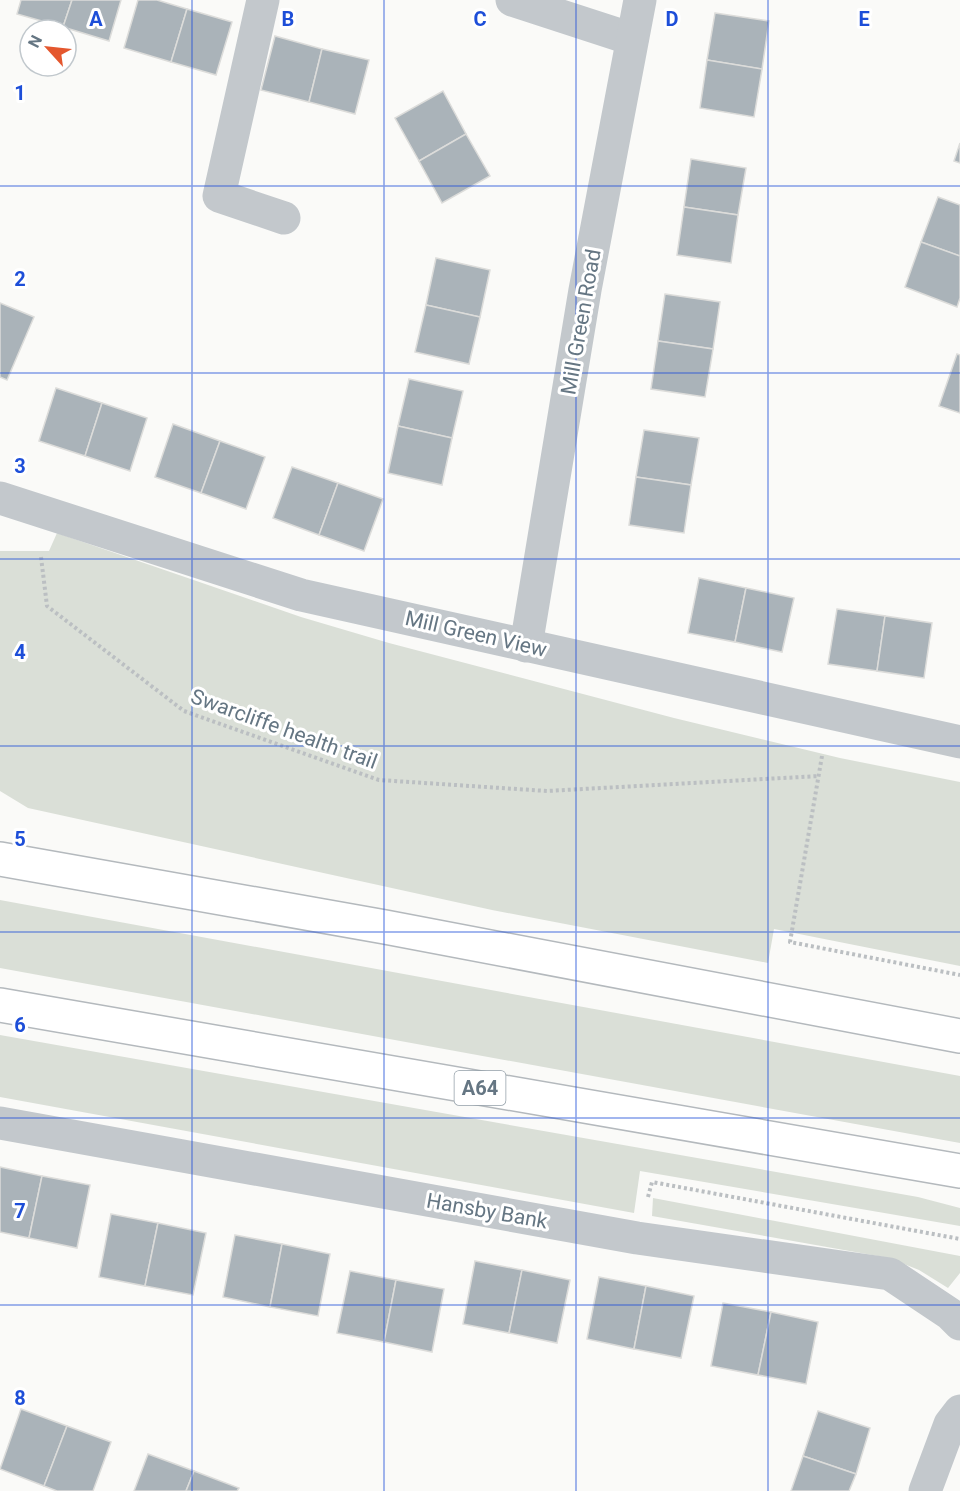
<svg xmlns="http://www.w3.org/2000/svg" width="960" height="1491" font-family="Roboto,sans-serif">
	<style>
		.green { fill: #dadfd7 }
		.building { fill: #aab3b9; stroke: #dcdcda; stroke-width: 1.5 }
		.lines { fill: none; stroke-linecap: round; stroke-linejoin: round }
		.highway-casing { stroke: #b4b9bd; stroke-width: 36 }
		.path { stroke: #bbbfc2; stroke-width: 4; stroke-dasharray: 3 3; stroke-linecap: butt }
		.minor { stroke: #c3c8cc; stroke-width: 33 }
		.highway { stroke: #fff; stroke-width: 33 }
		.grid { fill: none; stroke: #1d4ed8; stroke-width: 1.5; stroke-opacity: 0.55 }
		.labels { text-anchor: middle; dominant-baseline: central; stroke-width: 6; stroke-linejoin: round; paint-order: stroke }
		.shield { fill: #fff; stroke: #939fa8; stroke-width: 1.5 }
		.shield-label { font-size: 20px; font-weight: bold; fill: #657683 }
		.street-label { font-size: 21px; fill: #657683; stroke: #fff }
		.grid-label { font-size: 20px; text-anchor: middle; font-weight: bold; fill: #1d4ed8; stroke: #fff; stroke-width: 6; stroke-linejoin: round; paint-order: stroke }
	</style>
	<rect width="100%" height="100%" fill="#fafaf8"/>
	<g class="green">
		<polygon points="57,533 301,617 389,643 674,718 840,758 960,782 960,966 774,929 768,963 492,910 28,808 0,791 0,551 49,551"/>
		<polygon points="0,900 960,1076 960,1143 0,968"/>
		<polygon points="0,1035 918,1197 960,1208 960,1226 640,1171 634,1213 0,1097"/>
		<polygon points="653,1198 960,1256 960,1273 948,1288 919,1270 889,1258 652,1216"/>
	</g>
	<g class="building">
		<polygon points="21,0 72,0 63,27 17,14"/>
		<polygon points="72,0 121,0 109,41 63,27"/>
		<polygon points="138,0 157,0 187,9 171,62 124,48"/>
		<polygon points="187,9 232,22 216,75 171,62"/>
		<polygon points="715,13 769,21 762,69 707,60"/>
		<polygon points="275,36 322,49 309,102 261,90"/>
		<polygon points="322,49 369,60 355,114 309,102"/>
		<polygon points="707,60 762,69 754,117 700,108"/>
		<polygon points="443,91 466,134 419,161 395,118"/>
		<polygon points="466,134 490,176 442,203 419,161"/>
		<polygon points="960,143 960,163 954,161"/>
		<polygon points="691,159 746,168 738,215 684,207"/>
		<polygon points="938,197 960,205 960,256 921,242"/>
		<polygon points="684,207 738,215 731,263 677,255"/>
		<polygon points="921,242 960,256 960,298 957,307 905,287"/>
		<polygon points="436,258 490,270 480,317 426,305"/>
		<polygon points="665,294 720,302 713,349 658,341"/>
		<polygon points="0,303 34,317 7,380 0,377"/>
		<polygon points="426,305 480,317 469,364 415,352"/>
		<polygon points="658,341 713,349 705,397 651,389"/>
		<polygon points="957,354 960,355 960,413 939,406"/>
		<polygon points="409,379 463,391 452,438 398,426"/>
		<polygon points="56,388 102,403 85,456 39,441"/>
		<polygon points="102,403 147,418 130,471 85,456"/>
		<polygon points="173,424 220,441 201,493 155,477"/>
		<polygon points="398,426 452,438 442,485 388,473"/>
		<polygon points="644,430 699,438 691,485 636,477"/>
		<polygon points="220,441 265,457 246,509 201,493"/>
		<polygon points="292,467 338,483 319,535 273,518"/>
		<polygon points="636,477 691,485 684,533 629,525"/>
		<polygon points="338,483 383,499 364,551 319,535"/>
		<polygon points="699,578 746,588 735,642 688,633"/>
		<polygon points="746,588 794,598 782,652 735,642"/>
		<polygon points="837,609 885,616 877,671 828,664"/>
		<polygon points="885,616 932,623 924,678 877,671"/>
		<polygon points="0,1167 42,1176 29,1238 0,1232"/>
		<polygon points="42,1176 90,1185 77,1248 29,1238"/>
		<polygon points="111,1214 158,1223 145,1286 99,1277"/>
		<polygon points="158,1223 206,1233 193,1295 145,1286"/>
		<polygon points="235,1235 282,1244 270,1307 223,1297"/>
		<polygon points="282,1244 330,1254 318,1316 270,1307"/>
		<polygon points="475,1261 522,1270 509,1333 463,1324"/>
		<polygon points="522,1270 570,1280 557,1343 509,1333"/>
		<polygon points="350,1271 396,1280 384,1342 337,1333"/>
		<polygon points="599,1277 646,1286 634,1349 587,1339"/>
		<polygon points="396,1280 444,1289 432,1352 384,1342"/>
		<polygon points="646,1286 694,1296 681,1358 634,1349"/>
		<polygon points="723,1303 771,1312 758,1375 711,1366"/>
		<polygon points="771,1312 818,1322 806,1384 758,1375"/>
		<polygon points="21,1409 67,1426 44,1486 0,1469"/>
		<polygon points="818,1411 870,1428 856,1474 803,1456"/>
		<polygon points="67,1426 111,1442 93,1491 57,1491 44,1486"/>
		<polygon points="148,1454 194,1471 186,1491 134,1491"/>
		<polygon points="803,1456 856,1474 849,1491 791,1491"/>
		<polygon points="194,1471 239,1488 237,1491 186,1491"/>
	</g>
	<g class="lines">
		<g class="highway-casing">
			<g id="highway">
				<polyline points="0,859 385,927 960,1036"/>
				<polyline points="0,1005 960,1171"/>
			</g>
		</g>
		<g class="path">
			<polyline points="41,557 47,606 184,711 379,780 547,791 819,776"/>
			<polyline points="822,756 790,942 960,975"/>
			<polyline points="648,1197 652,1182 960,1239"/>
		</g>
		<g class="minor">
			<polyline points="263,0 219,196 284,218"/>
			<polyline points="512,0 632,39"/>
			<polyline points="0,498 301,595 960,742"/>
			<polyline points="526,646 585,290 640,0"/>
			<polyline points="0,1123 637,1238 890,1274 950,1314 960,1324"/>
			<polyline points="925,1491 950,1424 960,1411"/>
		</g>
		<use href="#highway" class="highway"/>
	</g>
	<path class="grid" d="M192,0V1491M384,0V1491M576,0V1491M768,0V1491M0,186H960M0,373H960M0,559H960M0,746H960M0,932H960M0,1118H960M0,1305H960"/>
	<g class="labels">
		<rect class="shield" x="454.5" y="1071" width="51" height="34" rx="4.5"/>
		<g class="shield-label">
			<text x="480" y="1088">A64</text>
		</g>
		<g class="street-label">
			<text transform="translate(581 322) rotate(-80)">Mill Green Road</text>
			<text transform="translate(476 634) rotate(13)">Mill Green View</text>
			<text transform="translate(284 729) rotate(20)">Swarcliffe health trail</text>
			<text transform="translate(487 1211) rotate(10)">Hansby Bank</text>
		</g>
	</g>
	<g class="grid-label">
		<text x="96" y="26">A</text>
		<text x="288" y="26">B</text>
		<text x="480" y="26">C</text>
		<text x="672" y="26">D</text>
		<text x="864" y="26">E</text>
		<text x="20" y="100">1</text>
		<text x="20" y="286">2</text>
		<text x="20" y="473">3</text>
		<text x="20" y="659">4</text>
		<text x="20" y="846">5</text>
		<text x="20" y="1032">6</text>
		<text x="20" y="1218">7</text>
		<text x="20" y="1405">8</text>
	</g>
	<g transform="translate(48 48) rotate(297)"><circle r="28" fill="#ffffff" stroke="#c1c8cd" stroke-width="1.5"/>
	<path d="M0-4.5L10 22L0 15L-10 22Z" fill="#e4572e"/>
	<text y="-9" font-size="16" font-weight="bold" text-anchor="middle" fill="#657683">N</text>
	</g>
</svg>
